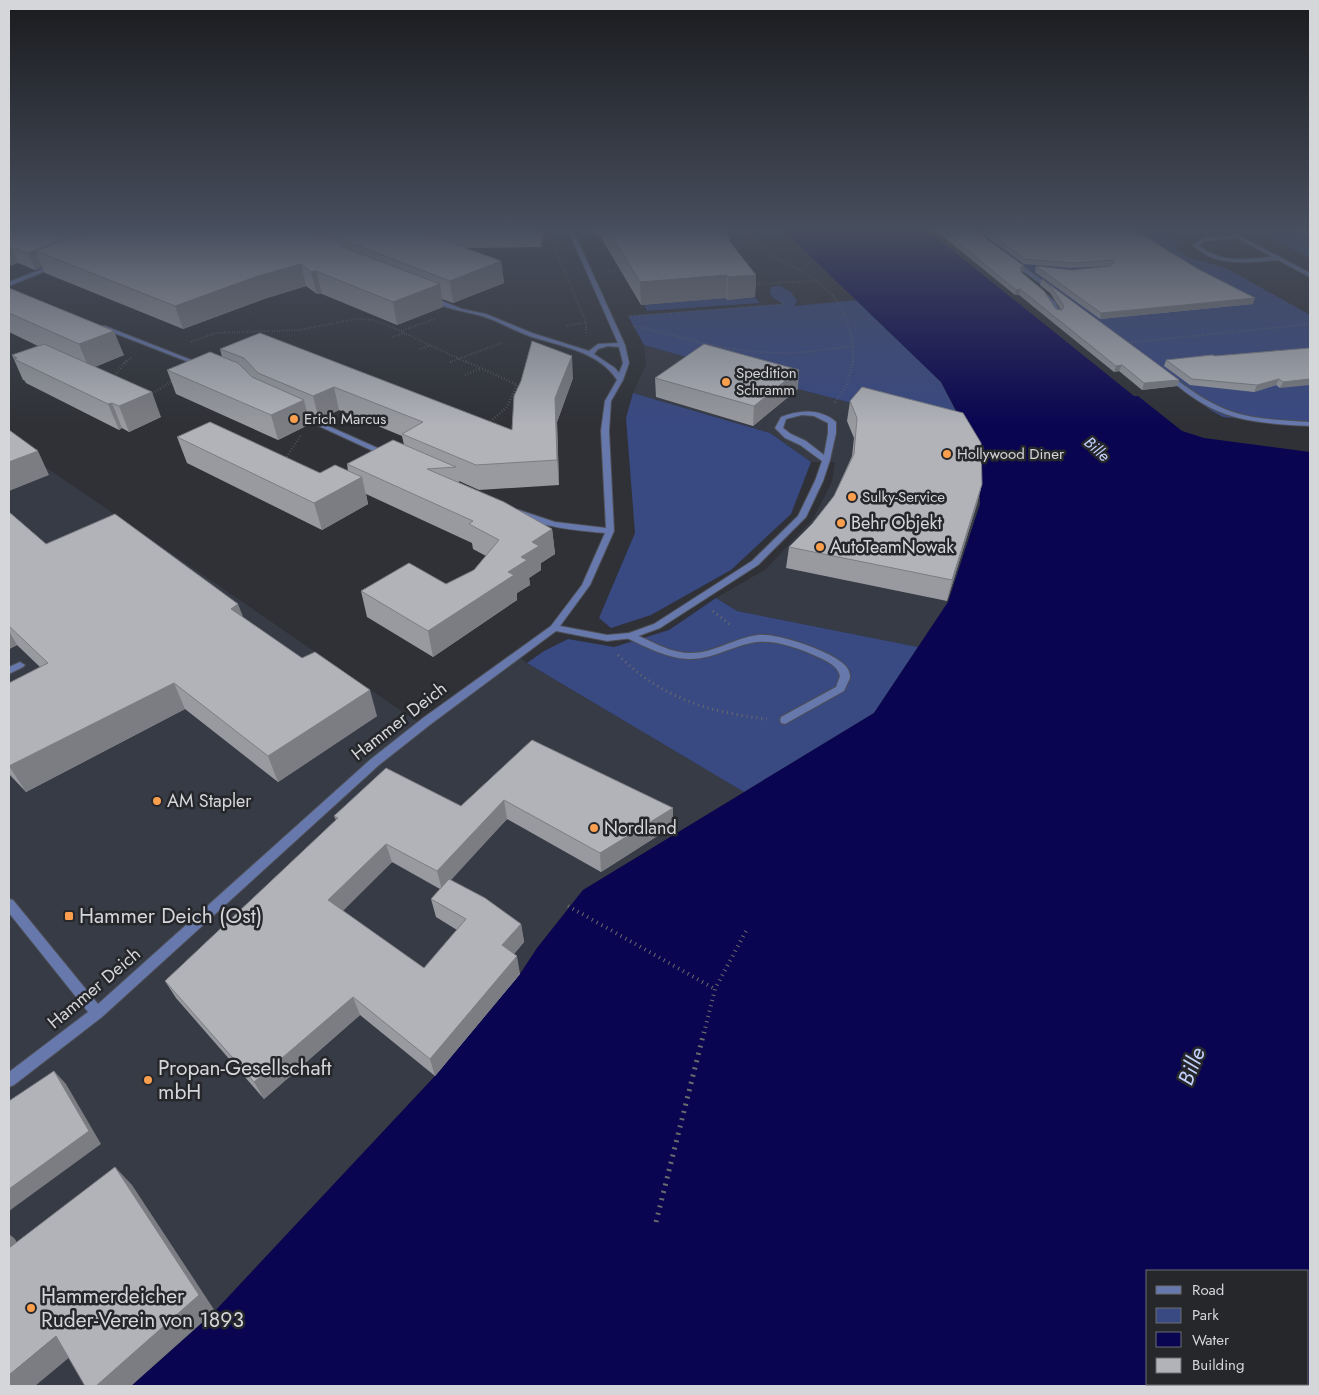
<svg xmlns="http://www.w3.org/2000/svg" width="1319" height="1395" font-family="Jost,sans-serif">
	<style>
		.built { fill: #373b45 }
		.green { fill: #394982 }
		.water { fill: #090551; fill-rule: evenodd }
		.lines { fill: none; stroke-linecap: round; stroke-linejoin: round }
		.service-casing { stroke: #4d4f54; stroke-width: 2 }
		.minor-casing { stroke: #4d4f54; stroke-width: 2 }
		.tertiary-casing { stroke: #4d4f54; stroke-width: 2 }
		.path-far4 { stroke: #686a6e; stroke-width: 2; stroke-dasharray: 0.5 2; stroke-linecap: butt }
		.path-far3 { stroke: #686a6e; stroke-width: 2.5; stroke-dasharray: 0.5 2.5; stroke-linecap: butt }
		.path-far2 { stroke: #686a6e; stroke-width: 3; stroke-dasharray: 1 4; stroke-linecap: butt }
		.path-far1 { stroke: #686a6e; stroke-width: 4; stroke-dasharray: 1 4.5; stroke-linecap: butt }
		.path { stroke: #686a6e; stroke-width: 5; stroke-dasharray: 2 5.5; stroke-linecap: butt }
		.service { fill: #6778ad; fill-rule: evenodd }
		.minor { fill: #6778ad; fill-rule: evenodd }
		.tertiary { fill: #6778ad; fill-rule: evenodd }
		.wall { fill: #989a9f; fill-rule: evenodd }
		.shaded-wall { fill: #7c7d82 }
		.building { fill: #b1b3b9; stroke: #7c7d82 }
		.poi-dot { fill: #fa9f4e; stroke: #25272b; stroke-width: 2 }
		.labels { text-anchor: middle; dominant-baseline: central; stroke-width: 5; stroke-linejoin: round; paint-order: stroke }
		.far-poi-label { font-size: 15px; fill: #d5d6da; stroke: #25272b; text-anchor: start }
		.far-water-label { font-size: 16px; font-style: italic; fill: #c3d2fd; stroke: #25272b }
		.poi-label { font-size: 18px; fill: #d5d6da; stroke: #25272b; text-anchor: start }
		.street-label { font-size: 18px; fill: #d5d6da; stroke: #25272b }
		.near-poi-label { font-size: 21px; fill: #d5d6da; stroke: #25272b; text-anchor: start }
		.near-water-label { font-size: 22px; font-style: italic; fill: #c3d2fd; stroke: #25272b }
	</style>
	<rect width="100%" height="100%" fill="#2f3136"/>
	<g class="built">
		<polygon points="644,345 798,389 967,433 978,452 980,504 948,602 918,647 737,611 716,598 766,569 813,519 832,482 835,462 811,462 770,433 633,393 646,365"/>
		<polygon points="9,442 422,725 517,655 527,663 744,792 583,890 537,948 520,974 435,1076 215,1311 131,1386 9,1386"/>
	</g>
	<g class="green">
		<polygon points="966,230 1159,230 1180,242 1177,244 1175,249 1190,258 1226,268 1310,315 1310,426 1223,417 1212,411"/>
		<polygon points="1254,230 1310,230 1310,258"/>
		<polygon points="780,286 791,292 797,301 794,306 857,300 941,382 967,433 798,389 644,345 628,316 783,304 773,298 770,293 771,287"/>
		<polygon points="755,297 760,303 647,311 644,305 726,298 727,300"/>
		<polygon points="633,393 770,433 811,462 791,514 731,570 651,615 611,628 599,618 635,533 626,418"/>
		<polygon points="716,598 737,611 918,647 874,713 744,792 527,663 544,651 568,639 614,647 669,630"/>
	</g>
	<path class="water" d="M783,230H927L1134,396H1138L1182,431L1204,438L1310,452V1386H131L215,1311L435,1076L520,974L537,948L583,890L874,713L948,602L980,504L978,452L941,382ZM1148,1271H1308V1384H1148Z"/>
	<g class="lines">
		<g class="service-casing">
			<g id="service">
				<path d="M1237,235L1239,238L1205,241L1199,245C1220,265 1252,259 1278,256L1281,258L1278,260C1249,262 1215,268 1193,245L1204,238Z"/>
				<polygon points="1012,261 1016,261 1053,288 1053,290 1049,290 1012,263"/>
				<polygon points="1034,286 1038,286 1055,302 1061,313 1060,314 1056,314 1051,304 1034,288"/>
				<path d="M1165,374H1169C1189,389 1209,404 1233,412C1257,420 1284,420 1310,422V426C1276,424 1240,423 1209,407C1193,399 1179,387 1165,376Z"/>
				<path d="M630,633C650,639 666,652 688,653C713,654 734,638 758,635C777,633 826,650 841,662C847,666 850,671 850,678L844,691L785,724L781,723L780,720L781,717L836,687L840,676C838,666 827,661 818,657C799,648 772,638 751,643C730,647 711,660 688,659C666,658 646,647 627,638L625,636Z"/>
				<polygon points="20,662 25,665 23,667 9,674 9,667"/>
			</g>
		</g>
		<g class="minor-casing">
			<g id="minor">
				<path d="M568,230H573L625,345L629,363L623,380L611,401L609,431L614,531L590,585L560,626L607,635L629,633L654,624L752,561L798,516L815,481L822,461L800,445L785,438L775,428L781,417C799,410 820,408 836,422V433L830,460L823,481L806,517L758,565L660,628L633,638L607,641L556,631L431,724L379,765L102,1017L14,1085L9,1087V1072L88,1012L9,913V899L13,900L98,1004L371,759L423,718L551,626L582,585L605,533C581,531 534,527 515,512L519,510L555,522L606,528L601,431L605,401L617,380C599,351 559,346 529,336C513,330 498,321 482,316C464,311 443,309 427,298L432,297L462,309L486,314L532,333L589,351L598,344L618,343ZM608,346L619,347L623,363L619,373L615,368L594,354L598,349ZM802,415L814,416L828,423V433L824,455L806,441L791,434L783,428L786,419Z"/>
				<polygon points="54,264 57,266 56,267 9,286 9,282"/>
				<polygon points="101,326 105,326 204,365 199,366 101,328"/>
				<polygon points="295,413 299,413 391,454 387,456 384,456 295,415"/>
			</g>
		</g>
		<g class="tertiary-casing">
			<polygon id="tertiary" points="1222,230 1228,230 1310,273 1310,277"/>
		</g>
		<g class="path-far4">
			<polyline points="547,230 586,322 586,333"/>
			<path d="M749,230C761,254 783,261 805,273C839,292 855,325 853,363"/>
			<polyline points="728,244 754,243"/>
			<polyline points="742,263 751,262"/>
			<polyline points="608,271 624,270"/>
			<polyline points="752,284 816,281"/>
			<polyline points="629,316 785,304"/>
			<polyline points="567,326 586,322"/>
			<path d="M633,326C676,335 718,350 762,352C793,355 823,350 854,346"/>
			<polyline points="402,332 468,363"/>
			<polyline points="392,337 406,333"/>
			<polyline points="191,342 216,333 299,330 356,319 374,320 401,331 435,319"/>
			<polyline points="1125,343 1310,324"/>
			<polyline points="420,349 431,345"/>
			<polyline points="450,362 504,342"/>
			<polyline points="125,363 132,357"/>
		</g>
		<g class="path-far3">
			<polyline points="466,361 517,385 507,407 489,423"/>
			<polyline points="450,362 453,361"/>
			<polyline points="465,375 481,368"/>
			<polyline points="113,378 126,361"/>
			<polyline points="150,395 174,380"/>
			<polyline points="835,402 847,385 853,361"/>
			<polyline points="285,459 301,435"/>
		</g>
		<g class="path-far2">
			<polyline points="713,611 732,626"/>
			<path d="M618,655C662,698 707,712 767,719"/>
		</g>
		<g class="path-far1">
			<polyline points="568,906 715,989"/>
			<polyline points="704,1033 715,989 746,931"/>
		</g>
		<polyline class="path" points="656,1222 704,1032"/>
		<use href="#service" class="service"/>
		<use href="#minor" class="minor"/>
		<use href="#tertiary" class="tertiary"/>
	</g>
	<g class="wall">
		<polygon points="9,230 544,230 541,247 466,248 501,261 504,283 453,303 442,299 443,307 397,325 322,294 317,294 306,286 264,299 183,329 45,273 42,267 35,270 18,263 9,266"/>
		<polygon points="586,230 726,230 730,242 756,275 755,297 727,300 726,298 641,305 600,236"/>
		<polygon points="935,230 974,230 1024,266 1023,272 1022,272 1056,309 1061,310 1050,293 1040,285 1042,279 1179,380 1177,386 1142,390 1119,371 1114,372 1019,295 1015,295"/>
		<polygon points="977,230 1143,230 1142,232 1138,232 1253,304 1100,319 1035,272 1036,266 1072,270 1111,266 1070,268 1024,264"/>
		<polygon points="1290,230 1310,230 1310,235 1289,231"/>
		<polygon points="9,288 124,355 95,367 161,417 129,432 122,428 119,430 26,383 24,380 23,380 12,355 38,346 9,332"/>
		<polygon points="1310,348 1280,388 1276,385 1254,392 1190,385 1164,366 1166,360"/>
		<polygon points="220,349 512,430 573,378 557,422 559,485 479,490 459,481 459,483 552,529 555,554 541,563 541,570 529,578 530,585 517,593 517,600 433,657 367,617 361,591 446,584 474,570 486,556 473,549 472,543 366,494 368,504 322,530 187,463 177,437 320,473 348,471 347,464 404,445 402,436 339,410 319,420 308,415 310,424 278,440 176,394 167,370 222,357"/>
		<polygon points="655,378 798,389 753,426 656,397"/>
		<polygon points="850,401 982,484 977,504 947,601 786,568 789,547 812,524 834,496 852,456 854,438 847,421"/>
		<polygon points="9,512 46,544 243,617 377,716 278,782 185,709 26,792 9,774 9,683 40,667 17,645 9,649"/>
		<path d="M532,740L673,808V826L601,872L507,819L450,880L521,924L524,942L514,954L520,974L435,1076L360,1015L264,1099L176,998L165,981L336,820L334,816L461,806ZM392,862L440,889L431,899L436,917L457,930L424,968L342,911Z"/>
	</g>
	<g class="shaded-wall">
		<polygon points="88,230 36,251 42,267 35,270 28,253"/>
		<polygon points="539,230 544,230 541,247"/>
		<polygon points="1130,230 1143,230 1142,232 1129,233"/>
		<polygon points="11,247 18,263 9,266 9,248"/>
		<polygon points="501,261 504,283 453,303 450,281"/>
		<polygon points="301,264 306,286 264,299 183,329 175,306 258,276"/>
		<polygon points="1024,266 1023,272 1020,273 1021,267"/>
		<polygon points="316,271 322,294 317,294 311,272"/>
		<polygon points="727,275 726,298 641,305 640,282"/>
		<polygon points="756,275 755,297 727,300 728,277"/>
		<polygon points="440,284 443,307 397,325 393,302"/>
		<polygon points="1020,289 1019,295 1015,295 1016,290"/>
		<polygon points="1255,298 1253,304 1100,319 1101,313"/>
		<polygon points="114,331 124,355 89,369 79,344"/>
		<polygon points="572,356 573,378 557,422 559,485 557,460 555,398"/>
		<polygon points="1122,365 1119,371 1114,372 1116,366"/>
		<polygon points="799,370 798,389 753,426 754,406"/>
		<polygon points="1279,379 1276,385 1254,392 1257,385"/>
		<polygon points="1310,379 1310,385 1280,388 1283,382"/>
		<polygon points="1179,380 1177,386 1142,390 1144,383"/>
		<polygon points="334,387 339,410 319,420 313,396"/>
		<polygon points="152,392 161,417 129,432 119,406"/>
		<polygon points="304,400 310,424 278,440 271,415"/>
		<polygon points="112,403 122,428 119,430 108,404"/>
		<polygon points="38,451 49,475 9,491 9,462"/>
		<polygon points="362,477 368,504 322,530 314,503"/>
		<polygon points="982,484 977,504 947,601 952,580"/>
		<polygon points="552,529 555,554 541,563 541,570 529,578 530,585 517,593 517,600 433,657 428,631 508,572 521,557 532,542"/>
		<polygon points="238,604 248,629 231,609"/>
		<polygon points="9,631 17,645 9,649"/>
		<polygon points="174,683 185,709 26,792 9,766"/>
		<polygon points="370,690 377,716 278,782 268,756"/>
		<polygon points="504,800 507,819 442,890 437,871"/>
		<polygon points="673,808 673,826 601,872 600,853"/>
		<polygon points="386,844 392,862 335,919 328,900"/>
		<polygon points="521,924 524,942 506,963 502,945"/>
		<polygon points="517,956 520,974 435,1076 430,1059"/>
		<polygon points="353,997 360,1015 264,1099 254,1082"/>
		<polygon points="54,1071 66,1084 101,1144 9,1211 9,1189"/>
		<polygon points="115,1167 132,1185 215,1311 131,1386 96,1386"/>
		<polygon points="9,1234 15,1239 30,1265 9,1248"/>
		<polygon points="56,1336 77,1351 35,1386 9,1386 9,1375"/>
	</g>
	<g class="building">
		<polygon points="9,230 88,230 28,253 11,247 9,248"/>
		<polygon points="90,230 310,230 332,239 340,246 440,284 393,302 316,271 311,272 301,264 258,276 175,306 36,251"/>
		<polygon points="329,230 417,230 501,261 450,281 346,241 338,234"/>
		<polygon points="608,230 726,230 730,242 756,275 728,277 727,275 640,282"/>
		<polygon points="943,230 974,230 1024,266 1021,267 1021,272 1044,291 1056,309 1062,310 1064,306 1051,287 1042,279 1179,380 1144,383 1122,365 1116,366 1020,289 1016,290"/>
		<polygon points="986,230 1134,230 1198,269 1255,298 1101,313 1036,266 1072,270 1110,266 1114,263 1113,260 1072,263 1025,259"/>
		<polygon points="9,288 114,331 79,344 9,313"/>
		<polygon points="260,333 512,430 514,396 521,381 532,341 572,356 555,398 557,460 476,465 402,434 423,422 334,387 313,396 258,373 244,358 220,349"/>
		<polygon points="44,344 152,392 119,406 112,403 108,404 14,359 17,358 12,355"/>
		<polygon points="704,344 799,370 754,406 655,378"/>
		<polygon points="1310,348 1310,379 1283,382 1279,379 1257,385 1192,379 1166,360 1212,355 1215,356"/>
		<polygon points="210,352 238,363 252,377 304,400 271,415 167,370"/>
		<polygon points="862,387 963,413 981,443 982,484 952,580 789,547 812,524 834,496 854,454 857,418 850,401"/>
		<polygon points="210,422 320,473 335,465 362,477 314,503 177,437"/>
		<polygon points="9,430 38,451 9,462"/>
		<polygon points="393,440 456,467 427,469 504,502 552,529 532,542 539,546 521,557 527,560 508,572 514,575 428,631 361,591 409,563 446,584 474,570 499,540 469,524 473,521 347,464"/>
		<polygon points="9,512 46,544 115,514 238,604 231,609 302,658 315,652 370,690 268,756 174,683 9,766 9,683 48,663 9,626"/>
		<polygon points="532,740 673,808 600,853 504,800 437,871 386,844 328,900 424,968 466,919 431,899 449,879 485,898 521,924 502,945 517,956 430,1059 353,997 254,1082 165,981 338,818 334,816 386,768 461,806"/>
		<polygon points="54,1071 89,1131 9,1189 9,1101"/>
		<polygon points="115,1167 199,1295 96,1386 85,1386 56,1336 9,1375 9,1248"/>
	</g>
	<linearGradient id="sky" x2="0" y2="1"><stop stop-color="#1a1b1e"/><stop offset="0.54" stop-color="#474e5d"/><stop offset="1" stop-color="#474e5d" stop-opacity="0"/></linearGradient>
	<rect width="1319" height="425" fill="url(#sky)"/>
	<g class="poi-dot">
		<circle cx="726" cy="382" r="5"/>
		<circle cx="294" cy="419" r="5"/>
		<circle cx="947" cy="454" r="5"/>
		<circle cx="852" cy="497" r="5"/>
		<circle cx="841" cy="523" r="5"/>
		<circle cx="820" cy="547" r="5"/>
		<circle cx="157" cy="801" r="5"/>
		<circle cx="594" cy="828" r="5"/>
		<rect x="64" y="911" width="10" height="10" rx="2.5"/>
		<circle cx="148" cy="1080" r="5"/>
		<circle cx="31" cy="1308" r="5"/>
	</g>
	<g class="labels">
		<g class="far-poi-label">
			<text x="736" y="373">Spedition<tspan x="736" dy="17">Schramm</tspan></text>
			<text x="304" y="419">Erich Marcus</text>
			<text x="957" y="454">Hollywood Diner</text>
			<text x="862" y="497">Sulky-Service</text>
		</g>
		<g class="far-water-label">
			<text transform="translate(1097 449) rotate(42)">Bille</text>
		</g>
		<g class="poi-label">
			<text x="851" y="523">Behr Objekt</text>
			<text x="830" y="547">AutoTeamNowak</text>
			<text x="167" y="801">AM Stapler</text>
			<text x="604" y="828">Nordland</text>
		</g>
		<g class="street-label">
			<text transform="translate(399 721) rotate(-38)">Hammer Deich</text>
			<text transform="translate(94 988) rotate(-40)">Hammer Deich</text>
		</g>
		<g class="near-poi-label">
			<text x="79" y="916">Hammer Deich (Ost)</text>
			<text x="158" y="1068">Propan-Gesellschaft<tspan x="158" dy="24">mbH</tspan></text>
			<text x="41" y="1296">Hammerdeicher<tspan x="41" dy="24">Ruder-Verein von 1893</tspan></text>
		</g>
		<g class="near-water-label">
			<text transform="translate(1191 1066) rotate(-69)">Bille</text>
		</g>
	</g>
	<rect width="1319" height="1395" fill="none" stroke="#d5d6da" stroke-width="20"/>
	<rect x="1146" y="1270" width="162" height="115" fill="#25272b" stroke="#6b6d71"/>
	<rect x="1156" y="1286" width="25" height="8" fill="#6778ad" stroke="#6b6d71"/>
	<text x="1192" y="1295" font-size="15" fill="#d5d6da">Road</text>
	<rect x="1156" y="1308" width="25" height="15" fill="#394982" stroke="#6b6d71"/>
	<text x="1192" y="1320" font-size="15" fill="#d5d6da">Park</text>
	<rect x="1156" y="1332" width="25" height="15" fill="#090551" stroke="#6b6d71"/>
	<text x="1192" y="1345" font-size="15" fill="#d5d6da">Water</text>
	<rect x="1156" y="1358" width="25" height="15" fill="#b1b3b9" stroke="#6b6d71"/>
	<text x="1192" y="1370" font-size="15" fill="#d5d6da">Building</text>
</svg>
